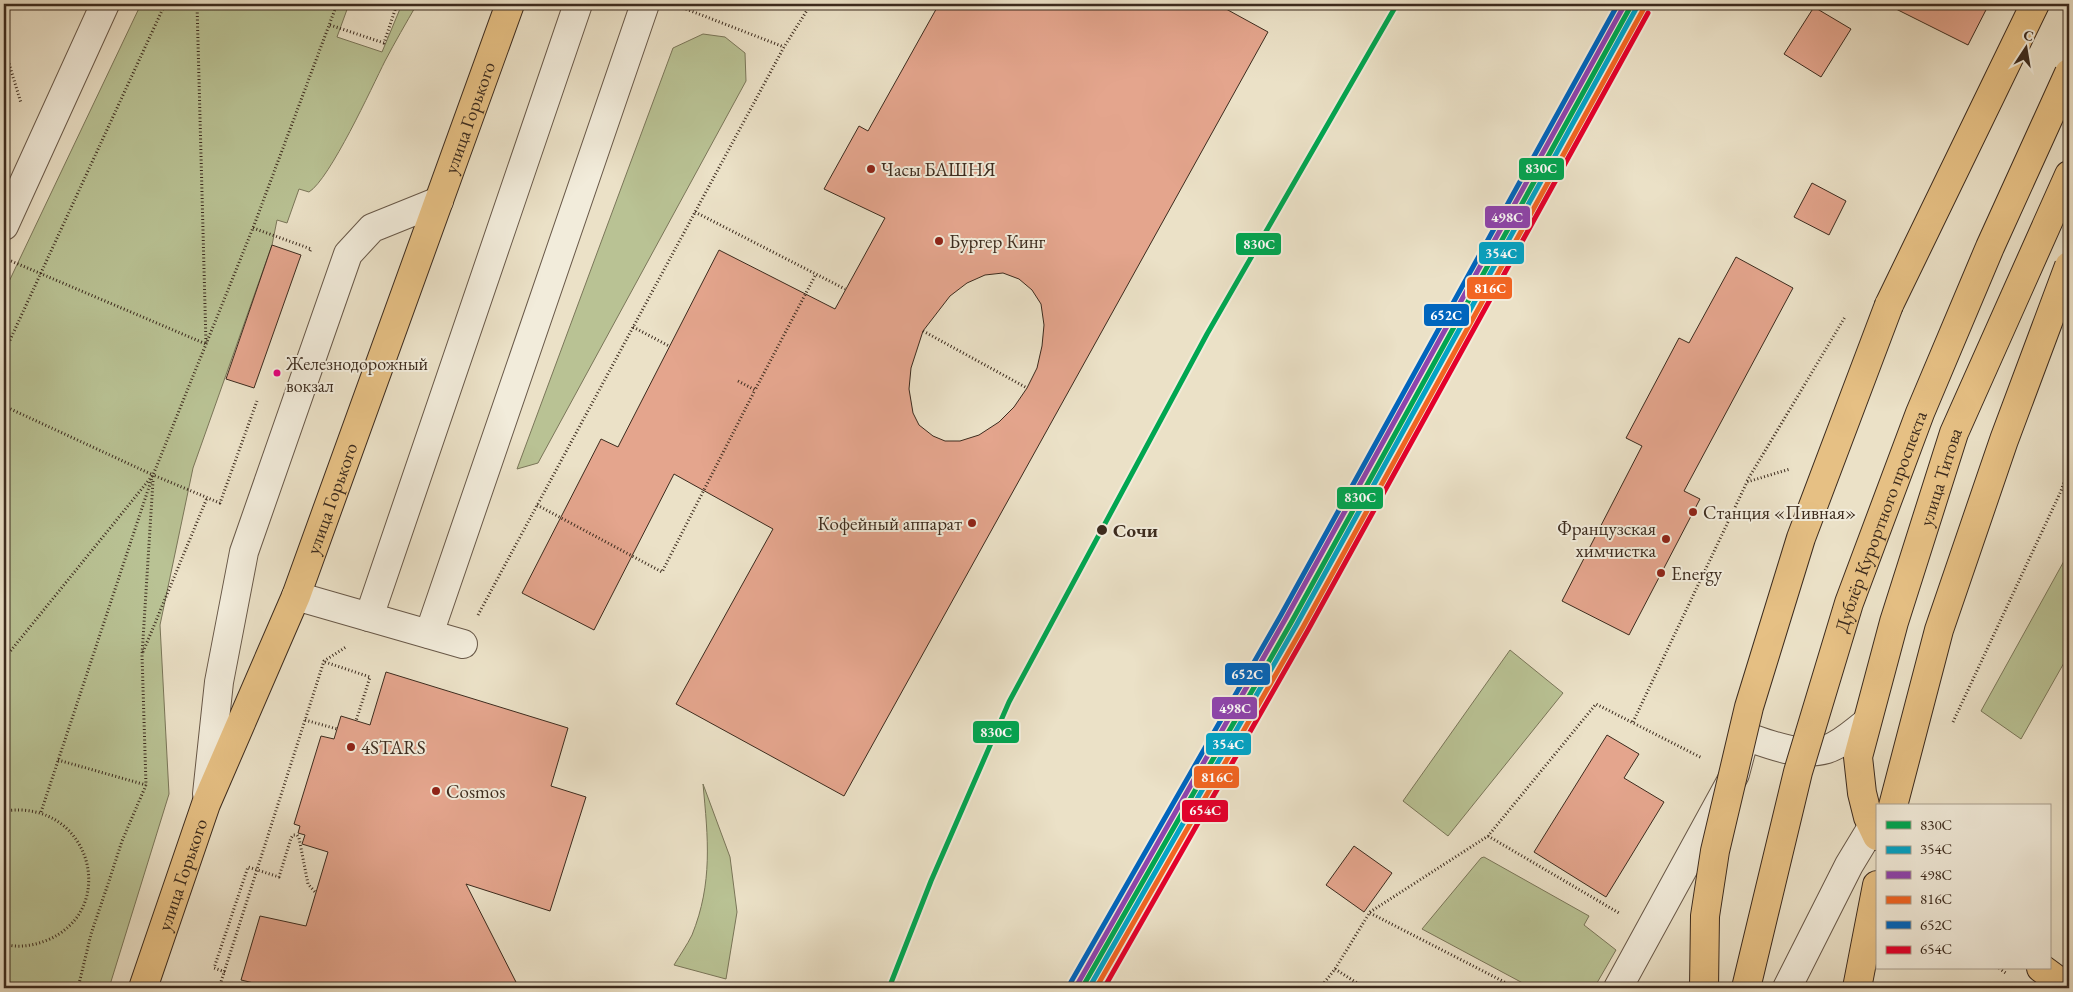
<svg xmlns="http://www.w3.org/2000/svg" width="2073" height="992" font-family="'EB Garamond',serif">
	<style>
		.green { fill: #b9c294; stroke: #7a7659 }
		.building { fill: #e4a58d; stroke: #3c2b1e; fill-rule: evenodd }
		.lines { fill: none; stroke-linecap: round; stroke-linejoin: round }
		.minor-casing { stroke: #685848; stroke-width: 30 }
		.major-casing { stroke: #3c2b1e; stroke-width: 30 }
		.path { stroke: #3c2b1e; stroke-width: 3; stroke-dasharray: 1 2.5; stroke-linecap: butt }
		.minor { stroke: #f2ecdb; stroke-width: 28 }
		.major { stroke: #e6c084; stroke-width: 28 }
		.major-bridge-casing { stroke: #3c2b1e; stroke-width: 30; stroke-linecap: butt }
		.major-bridge { stroke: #e6c084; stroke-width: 28 }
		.rail-1-casing { stroke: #f2ecdb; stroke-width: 9 }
		.rail-2-casing { stroke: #f2ecdb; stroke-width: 9 }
		.rail-3-casing { stroke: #f2ecdb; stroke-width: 9 }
		.rail-4-casing { stroke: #f2ecdb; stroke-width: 9 }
		.rail-5-casing { stroke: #f2ecdb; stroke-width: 9 }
		.rail-6-casing { stroke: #f2ecdb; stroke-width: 9 }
		.rail-1 { stroke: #00a651; stroke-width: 5 }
		.rail-2 { stroke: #03a3c5; stroke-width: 5 }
		.rail-3 { stroke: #8e44ad; stroke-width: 5 }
		.rail-4 { stroke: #f26522; stroke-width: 5 }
		.rail-5 { stroke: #0065bd; stroke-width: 5 }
		.rail-6 { stroke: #e4002b; stroke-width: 5 }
		.poi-dot { fill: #8f2418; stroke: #f2ecdb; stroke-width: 2 }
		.bus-dot { fill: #e5007d; stroke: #f2ecdb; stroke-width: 2 }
		.stop-dot { fill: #3c2b1e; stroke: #f2ecdb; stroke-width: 2 }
		.labels { text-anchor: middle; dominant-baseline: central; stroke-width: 4; stroke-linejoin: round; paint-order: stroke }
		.bus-label { font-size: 18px; fill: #3c2b1e; stroke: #f2ecdb; text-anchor: start }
		.street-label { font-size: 19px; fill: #3c2b1e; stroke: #f2ecdb }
		.poi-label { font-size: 19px; fill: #3c2b1e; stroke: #f2ecdb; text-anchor: start }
		.stop-label { font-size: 19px; font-weight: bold; fill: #3c2b1e; stroke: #f2ecdb; text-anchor: start }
		.line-badge { stroke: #f2ecdb; stroke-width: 2 }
		.badge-label { font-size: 14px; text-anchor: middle; font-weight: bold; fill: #fff }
	</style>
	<rect width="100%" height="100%" fill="#ebe1c7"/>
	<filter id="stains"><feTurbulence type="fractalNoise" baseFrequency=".004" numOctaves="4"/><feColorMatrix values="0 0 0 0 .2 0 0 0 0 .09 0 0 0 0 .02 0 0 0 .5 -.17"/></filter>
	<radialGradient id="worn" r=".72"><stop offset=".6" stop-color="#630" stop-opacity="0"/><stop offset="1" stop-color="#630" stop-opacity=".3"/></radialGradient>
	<g class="green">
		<path d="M141,4H349L337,37L382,52L402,4H417C406,23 395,42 385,61C372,87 330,179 309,192L299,189L287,223L277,220L272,245L193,468L160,625L169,794L109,988H4V292Z"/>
		<polygon points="703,34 725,37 745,53 746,81 538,463 517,469 673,48"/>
		<polygon points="2069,552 2069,654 2021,739 1981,711"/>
		<polygon points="1510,650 1563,693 1448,836 1403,801"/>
		<path d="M703,784L730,857L737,912L726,979L674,965C680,955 687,945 692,935C713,883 708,838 703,784Z"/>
		<polygon points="1484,857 1589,916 1584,925 1616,950 1594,988 1532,988 1422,929 1481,858"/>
	</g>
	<g class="building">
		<path d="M939,4H1217L1268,32L844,796L676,704L773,529L674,474L594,630L522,593L601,439L618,447L719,250L835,309L885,218L824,189L859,126L868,131ZM1003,273L1019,279L1032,290L1041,304L1044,325L1042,346L1037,368L1027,388L1014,407L999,422L979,435L960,441H945L933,436L919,425L913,413L909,389L911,368L923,331L950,296L967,283L985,275Z"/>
		<polygon points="1886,4 1989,4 1968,45"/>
		<polygon points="1814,7 1851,29 1821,77 1784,54"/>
		<polygon points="1812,183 1846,201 1829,235 1794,217"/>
		<polygon points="272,245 301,255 254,388 226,379"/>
		<polygon points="1736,257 1793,288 1684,491 1700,499 1629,635 1562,601 1642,446 1626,438 1679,338 1689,343"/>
		<polygon points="386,672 568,728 551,786 586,797 550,911 466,884 519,988 275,988 241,980 260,916 306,926 328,852 302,844 305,835 298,833 300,826 294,824 321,736 334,739 341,716 370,725"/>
		<polygon points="1607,735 1639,754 1624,778 1664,802 1606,897 1534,852"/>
		<polygon points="1354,846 1392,873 1364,912 1326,885"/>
	</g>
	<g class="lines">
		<g class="minor-casing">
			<g id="minor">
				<polyline points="4,226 105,4"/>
				<polyline points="296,596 463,644"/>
				<polyline points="369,617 578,4"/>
				<polyline points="429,634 645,4"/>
				<polyline points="207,794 219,682 244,552 348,254 372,228 439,201"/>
				<path d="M1618,988L1735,774L1745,736C1771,745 1799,757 1827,749C1842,744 1854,732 1866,723"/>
				<polyline points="1787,988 1849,865 1872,827"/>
			</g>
		</g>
		<g class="major-casing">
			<g id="major">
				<polyline points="1889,305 2035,4"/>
				<path id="s1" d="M1877,836L1868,817L1862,793L1858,757L1894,622L1954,433L2069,175"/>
				<polyline points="2041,968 2068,988"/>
				<path id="s2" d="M143,988L206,804L296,596L510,4"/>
				<polyline points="1857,988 1877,885"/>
			</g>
		</g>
		<g class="path">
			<polyline points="686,9 784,47"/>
			<polyline points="330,25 384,43 397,4"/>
			<polyline points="7,57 21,103"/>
			<polyline points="695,212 845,289"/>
			<polyline points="253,228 311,249 310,251"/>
			<polyline points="11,261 206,344 197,4"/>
			<polyline points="633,327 669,346"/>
			<polyline points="923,331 1027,388"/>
			<polyline points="4,353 165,4"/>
			<polyline points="738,381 755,390 816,274"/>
			<polyline points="4,406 153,475"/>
			<polyline points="1747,481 1845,317"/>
			<polyline points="537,505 662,572 755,390"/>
			<polyline points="478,615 784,47 811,4"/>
			<polyline points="143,652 207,498"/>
			<polyline points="4,659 153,475 253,228 337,4"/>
			<polyline points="325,662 370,677 356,721"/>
			<polyline points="305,720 337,729"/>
			<polyline points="1633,722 1747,482 1790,469"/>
			<polyline points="1953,722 2061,491 2069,468"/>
			<polyline points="58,760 146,785"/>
			<path d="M4,811C92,798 121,912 45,941C32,946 17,948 4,944"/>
			<polyline points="41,812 153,475 220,503 257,401"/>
			<polyline points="1488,836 1619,913"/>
			<polyline points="1370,913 1516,988"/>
			<polyline points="1999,968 2007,974"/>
			<polyline points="1335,969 1365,988"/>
			<polyline points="225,972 214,968 248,867 279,877 291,838 293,835 297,835 299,838 308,884 315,892"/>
			<polyline points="78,988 91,934 109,881 122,841 146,785 142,655 153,481"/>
			<polyline points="219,988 324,661 346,647"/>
			<polyline points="1320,988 1335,969 1370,912 1488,836 1596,704 1702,758"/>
		</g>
		<use href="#minor" class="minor"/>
		<use href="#major" class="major"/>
		<g class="major-bridge-casing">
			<g id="major-bridge">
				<polyline points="1893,806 1939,630 2004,440 2069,266"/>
				<polyline points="1704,988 1705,916 1715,851 1749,707 1801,538 1889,305"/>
				<path id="s3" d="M1746,988L1798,772L1849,603L1920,413L1990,247L2069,73"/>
			</g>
		</g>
		<use href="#major-bridge" class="major-bridge"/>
		<g class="rail-1-casing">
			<g id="rail-1">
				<polyline points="889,988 931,881 1009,702 1207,334 1397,4"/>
				<polyline points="1082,988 1292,621 1632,4"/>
			</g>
		</g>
		<g class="rail-2-casing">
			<polyline id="rail-2" points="1089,988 1297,624 1637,7"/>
		</g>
		<g class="rail-3-casing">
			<polyline id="rail-3" points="1077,985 1286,618 1625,4"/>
		</g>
		<g class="rail-4-casing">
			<polyline id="rail-4" points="1096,988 1303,627 1643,10"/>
		</g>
		<g class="rail-5-casing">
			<polyline id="rail-5" points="1071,982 1281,615 1618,4"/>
		</g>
		<g class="rail-6-casing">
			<polyline id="rail-6" points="1104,988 1308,630 1648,13"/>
		</g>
		<use href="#rail-1" class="rail-1"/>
		<use href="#rail-2" class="rail-2"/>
		<use href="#rail-3" class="rail-3"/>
		<use href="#rail-4" class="rail-4"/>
		<use href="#rail-5" class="rail-5"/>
		<use href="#rail-6" class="rail-6"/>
	</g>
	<g class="poi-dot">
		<circle cx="871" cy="169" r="5"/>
		<circle cx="939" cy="241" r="5"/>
		<circle cx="1693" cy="512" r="5"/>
		<circle cx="972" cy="523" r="5"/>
		<circle cx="1666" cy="539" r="5"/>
		<circle cx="1661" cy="573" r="5"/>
		<circle cx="351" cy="747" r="5"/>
		<circle cx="436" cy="791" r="5"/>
	</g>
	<circle class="bus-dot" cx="277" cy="373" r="4.5"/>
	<circle class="stop-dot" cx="1102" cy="530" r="6"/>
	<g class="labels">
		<g class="bus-label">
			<text x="286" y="363">Железнодорожный<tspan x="286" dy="22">вокзал</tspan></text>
		</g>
		<g class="street-label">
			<text stroke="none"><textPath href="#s2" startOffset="930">улица Горького</textPath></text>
			<text stroke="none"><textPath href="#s1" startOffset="374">улица Титова</textPath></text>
			<text stroke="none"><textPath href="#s2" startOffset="525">улица Горького</textPath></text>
			<text stroke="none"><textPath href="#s3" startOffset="486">Дублёр Курортного проспекта</textPath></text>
			<text stroke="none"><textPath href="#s2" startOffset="120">улица Горького</textPath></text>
		</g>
		<g class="poi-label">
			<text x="881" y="169">Часы БАШНЯ</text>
			<text x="949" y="241">Бургер Кинг</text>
			<text x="1703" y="512">Станция «Пивная»</text>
			<text x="962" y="523" text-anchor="end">Кофейный аппарат</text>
			<text x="1656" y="528" text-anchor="end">Французская<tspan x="1656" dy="22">химчистка</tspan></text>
			<text x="1671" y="573">Energy</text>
			<text x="361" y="747">4STARS</text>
			<text x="446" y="791">Cosmos</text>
		</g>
		<g class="stop-label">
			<text x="1113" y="530">Сочи</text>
		</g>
	</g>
	<g class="line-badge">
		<rect x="1518" y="157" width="47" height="24" rx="5" fill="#00a651"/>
		<rect x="1484" y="205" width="47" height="24" rx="5" fill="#8e44ad"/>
		<rect x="1235" y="232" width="47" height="24" rx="5" fill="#00a651"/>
		<rect x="1478" y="241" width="47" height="24" rx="5" fill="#03a3c5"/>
		<rect x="1466" y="276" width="47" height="24" rx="5" fill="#f26522"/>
		<rect x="1423" y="303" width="47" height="24" rx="5" fill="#0065bd"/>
		<rect x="1336" y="486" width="48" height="24" rx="5" fill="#00a651"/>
		<rect x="1224" y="662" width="47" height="24" rx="5" fill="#0065bd"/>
		<rect x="1211" y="696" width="47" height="24" rx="5" fill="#8e44ad"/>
		<rect x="972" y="720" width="48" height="24" rx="5" fill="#00a651"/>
		<rect x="1205" y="732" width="47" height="24" rx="5" fill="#03a3c5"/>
		<rect x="1193" y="765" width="47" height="24" rx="5" fill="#f26522"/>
		<rect x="1181" y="799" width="48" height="24" rx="5" fill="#e4002b"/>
	</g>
	<g class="badge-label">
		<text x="1541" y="173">830С</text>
		<text x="1507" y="222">498С</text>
		<text x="1259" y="249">830С</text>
		<text x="1501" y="258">354С</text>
		<text x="1490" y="293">816С</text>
		<text x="1446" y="320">652С</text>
		<text x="1360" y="502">830С</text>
		<text x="1247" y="679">652С</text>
		<text x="1235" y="713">498С</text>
		<text x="996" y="737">830С</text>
		<text x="1228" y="749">354С</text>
		<text x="1217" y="782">816С</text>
		<text x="1205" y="815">654С</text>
	</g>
	<rect width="2073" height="992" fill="none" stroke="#ebe1c7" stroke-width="20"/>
	<rect x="5" y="5" width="2063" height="982" fill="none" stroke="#3c2b1e" stroke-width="2.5"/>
	<rect x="10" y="10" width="2053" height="972" fill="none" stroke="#3c2b1e"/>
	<rect x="1876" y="804" width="175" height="165" fill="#f2ecdb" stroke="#a99f8f"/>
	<rect x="1886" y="821" width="25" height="8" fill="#00a651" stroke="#a99f8f"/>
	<text x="1920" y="830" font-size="15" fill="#3c2b1e">830С</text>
	<rect x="1886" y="846" width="25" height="8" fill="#03a3c5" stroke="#a99f8f"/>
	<text x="1920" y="854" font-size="15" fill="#3c2b1e">354С</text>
	<rect x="1886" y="871" width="25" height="8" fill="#8e44ad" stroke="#a99f8f"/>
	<text x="1920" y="880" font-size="15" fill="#3c2b1e">498С</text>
	<rect x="1886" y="896" width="25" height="8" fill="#f26522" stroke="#a99f8f"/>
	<text x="1920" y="904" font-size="15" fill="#3c2b1e">816С</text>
	<rect x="1886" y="921" width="25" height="8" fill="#0065bd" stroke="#a99f8f"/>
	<text x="1920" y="930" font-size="15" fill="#3c2b1e">652С</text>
	<rect x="1886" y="946" width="25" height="8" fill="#e4002b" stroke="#a99f8f"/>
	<text x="1920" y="954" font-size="15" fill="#3c2b1e">654С</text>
	<g transform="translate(2026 48) rotate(12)" stroke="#f2ecdb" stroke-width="4" paint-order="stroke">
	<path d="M0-4L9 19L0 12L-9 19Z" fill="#3c2b1e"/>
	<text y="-8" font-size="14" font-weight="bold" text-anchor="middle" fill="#3c2b1e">С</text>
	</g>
	<rect width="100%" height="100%" filter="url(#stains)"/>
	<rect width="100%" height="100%" fill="url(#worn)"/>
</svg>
